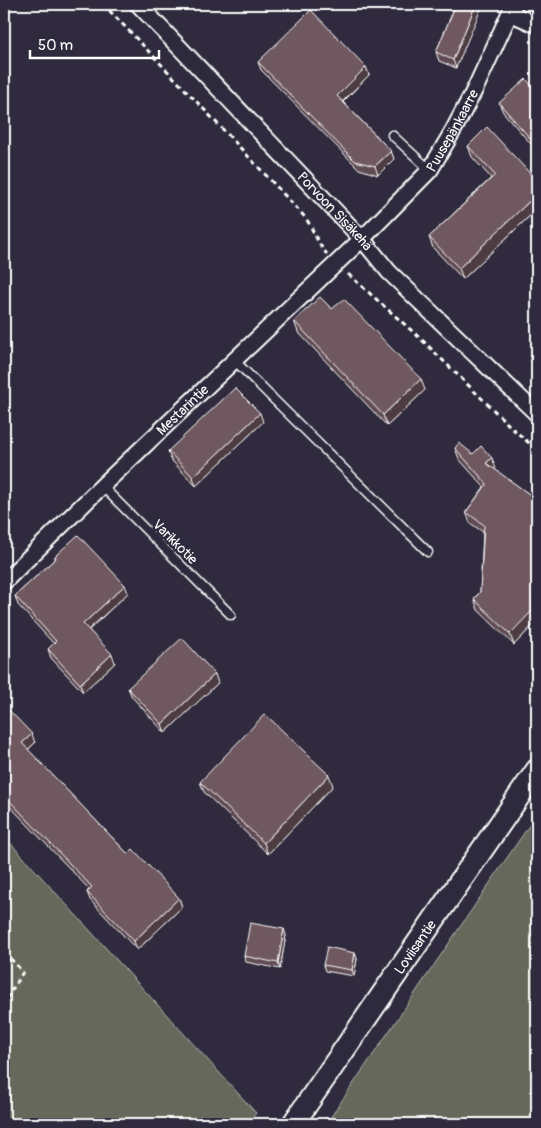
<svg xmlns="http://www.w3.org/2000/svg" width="541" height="1128" font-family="Pangolin,sans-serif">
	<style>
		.green { fill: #65685a; stroke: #b2b4ac }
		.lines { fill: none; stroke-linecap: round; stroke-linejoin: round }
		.lane-casing { stroke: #fff; stroke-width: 11 }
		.street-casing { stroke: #fff; stroke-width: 19 }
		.secondary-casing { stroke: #fff; stroke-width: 25 }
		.path { stroke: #fff; stroke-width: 3; stroke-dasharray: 5 4; stroke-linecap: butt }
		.lane { stroke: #2f2a3d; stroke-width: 8 }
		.street { stroke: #2f2a3d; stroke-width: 15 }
		.secondary { stroke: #2f2a3d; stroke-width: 21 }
		.wall { fill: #5f4c53; stroke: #fff }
		.shaded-wall { fill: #4e3e43; stroke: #fff }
		.building { fill: #6f5860; stroke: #fff }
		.labels { text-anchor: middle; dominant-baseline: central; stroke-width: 5; stroke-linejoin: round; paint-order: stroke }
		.street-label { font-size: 14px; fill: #fff; stroke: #2f2a3d }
	</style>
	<rect width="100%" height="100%" fill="#2f2a3d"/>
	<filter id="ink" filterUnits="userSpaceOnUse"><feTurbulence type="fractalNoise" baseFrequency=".02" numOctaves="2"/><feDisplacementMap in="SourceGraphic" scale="10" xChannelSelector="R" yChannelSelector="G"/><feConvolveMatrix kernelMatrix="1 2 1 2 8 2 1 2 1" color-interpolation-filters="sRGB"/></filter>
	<g filter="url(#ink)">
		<g class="green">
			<polygon points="537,814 537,1124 326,1124 511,852"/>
			<polygon points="4,836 256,1113 248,1124 4,1124"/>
		</g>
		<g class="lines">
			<g class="lane-casing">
				<g id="lane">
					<polyline points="392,135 430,170"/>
					<polyline points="235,361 428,552"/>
					<polyline points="102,486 231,615"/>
				</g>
			</g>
			<g class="street-casing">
				<g id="street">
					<path id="s1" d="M138,4L362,239L389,272L537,414"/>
					<polyline points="510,13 537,25"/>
					<path id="s2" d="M4,582L102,486L362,239L430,170L454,129L475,89L514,4"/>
				</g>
			</g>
			<g class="secondary-casing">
				<g id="secondary">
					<path id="s3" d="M293,1124L537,770"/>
				</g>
			</g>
			<g class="path">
				<path d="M103,4C171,74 237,144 303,215C313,226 316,243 327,254"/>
				<polyline points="348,274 421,339 513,429 537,450"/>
				<polyline points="4,952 23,972 4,1003"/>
			</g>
			<use href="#lane" class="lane"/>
			<use href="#street" class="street"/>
			<use href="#secondary" class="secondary"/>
		</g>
		<g class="wall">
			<polygon points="456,4 456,68 439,61 436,52"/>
			<polygon points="258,62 366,67 369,75 343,102 391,151 394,159 378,175 359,169 261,70"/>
			<polygon points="537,91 537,151 503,112 499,103"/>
			<polygon points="468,146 537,181 537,209 463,279 433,248 429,237 491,178 472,157"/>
			<polygon points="332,309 425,390 387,426 298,332 294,321"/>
			<polygon points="263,422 196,486 171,460 168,451"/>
			<polygon points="455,448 496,469 495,470 536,499 537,503 537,621 514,645 478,610 474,599 480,592 483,532 470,523 466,512 484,487 459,459"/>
			<polygon points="55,556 128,593 89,630 115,663 83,692 51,658 48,649 54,644 18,605 15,596 55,559"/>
			<polygon points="218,683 165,733 132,697 128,688"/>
			<polygon points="4,705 35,743 28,750 128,854 179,898 182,907 137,950 90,900 87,892 89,889 4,800"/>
			<polygon points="200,782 333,786 268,854 204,792"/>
			<polygon points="286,935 280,969 246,962 244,956"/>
			<polygon points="355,953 357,959 354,976 325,971 323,965"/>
		</g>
		<g class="shaded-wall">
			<polygon points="476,4 483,4 456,68 453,60"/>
			<polygon points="366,67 369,75 340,104 337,96"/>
			<polygon points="391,151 394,159 378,175 375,166"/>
			<polygon points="537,194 537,209 463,279 459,268"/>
			<polygon points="421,379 425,390 387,426 383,415"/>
			<polygon points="260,413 263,422 196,486 193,477"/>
			<polygon points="492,458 496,469 490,474 486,463"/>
			<polygon points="536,499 537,503 537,621 514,645 510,634"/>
			<polygon points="125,585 128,593 86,632 83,624"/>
			<polygon points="112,654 115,663 83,692 80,684"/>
			<polygon points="215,674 218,683 165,733 162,724"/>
			<polygon points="32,734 35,743 25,752 22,743"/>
			<polygon points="329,775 333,786 268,854 264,843"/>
			<polygon points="179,898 182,907 137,950 134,941"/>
			<polygon points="284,929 286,935 280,969 278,963"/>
			<polygon points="355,953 357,959 354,976 352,970"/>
		</g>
		<g class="building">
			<polygon points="456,4 476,4 453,60 436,52"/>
			<polygon points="311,10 366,67 337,96 391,151 375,166 355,161 258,62"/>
			<polygon points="526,79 537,91 537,146 499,103"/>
			<polygon points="487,127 537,181 537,194 459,268 429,237 495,175 468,146"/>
			<polygon points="320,297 332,309 344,299 421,379 383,415 294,321"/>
			<polygon points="235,388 260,413 193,477 168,451"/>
			<polygon points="459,443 473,454 481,446 492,458 486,463 536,499 533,610 510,634 474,599 480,592 484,525 466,512 487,484 455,448"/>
			<polygon points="78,535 125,585 83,624 112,654 80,684 48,649 56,641 15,596 56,558 55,556"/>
			<polygon points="182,638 215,674 162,724 128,688"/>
			<polygon points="4,705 32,734 22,743 128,854 133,849 179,898 134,941 87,892 92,887 4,795"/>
			<polygon points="265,714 329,775 264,843 200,782"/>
			<polygon points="250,923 284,929 278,963 244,956"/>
			<polygon points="327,947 355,953 352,970 323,965"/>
		</g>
	</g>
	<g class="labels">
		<g class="street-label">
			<text stroke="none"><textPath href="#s2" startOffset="638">Puusepänkaarre</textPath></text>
			<text stroke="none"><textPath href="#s1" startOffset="286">Porvoon Sisäkehä</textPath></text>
			<text stroke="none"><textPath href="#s2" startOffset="248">Mestarintie</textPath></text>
			<text transform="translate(175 542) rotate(45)">Varikkotie</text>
			<text stroke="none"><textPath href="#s3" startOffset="215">Loviisantie</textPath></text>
		</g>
	</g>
	<rect width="541" height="1128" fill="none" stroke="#2f2a3d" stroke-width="20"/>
	<rect x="10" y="10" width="521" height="1108" fill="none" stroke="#fff" stroke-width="2" filter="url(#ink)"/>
	<path d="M30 50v8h129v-8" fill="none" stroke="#ffffff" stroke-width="2.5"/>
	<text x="38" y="50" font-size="15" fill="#ffffff" stroke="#2f2a3d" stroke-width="4" paint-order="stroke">50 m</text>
</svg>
